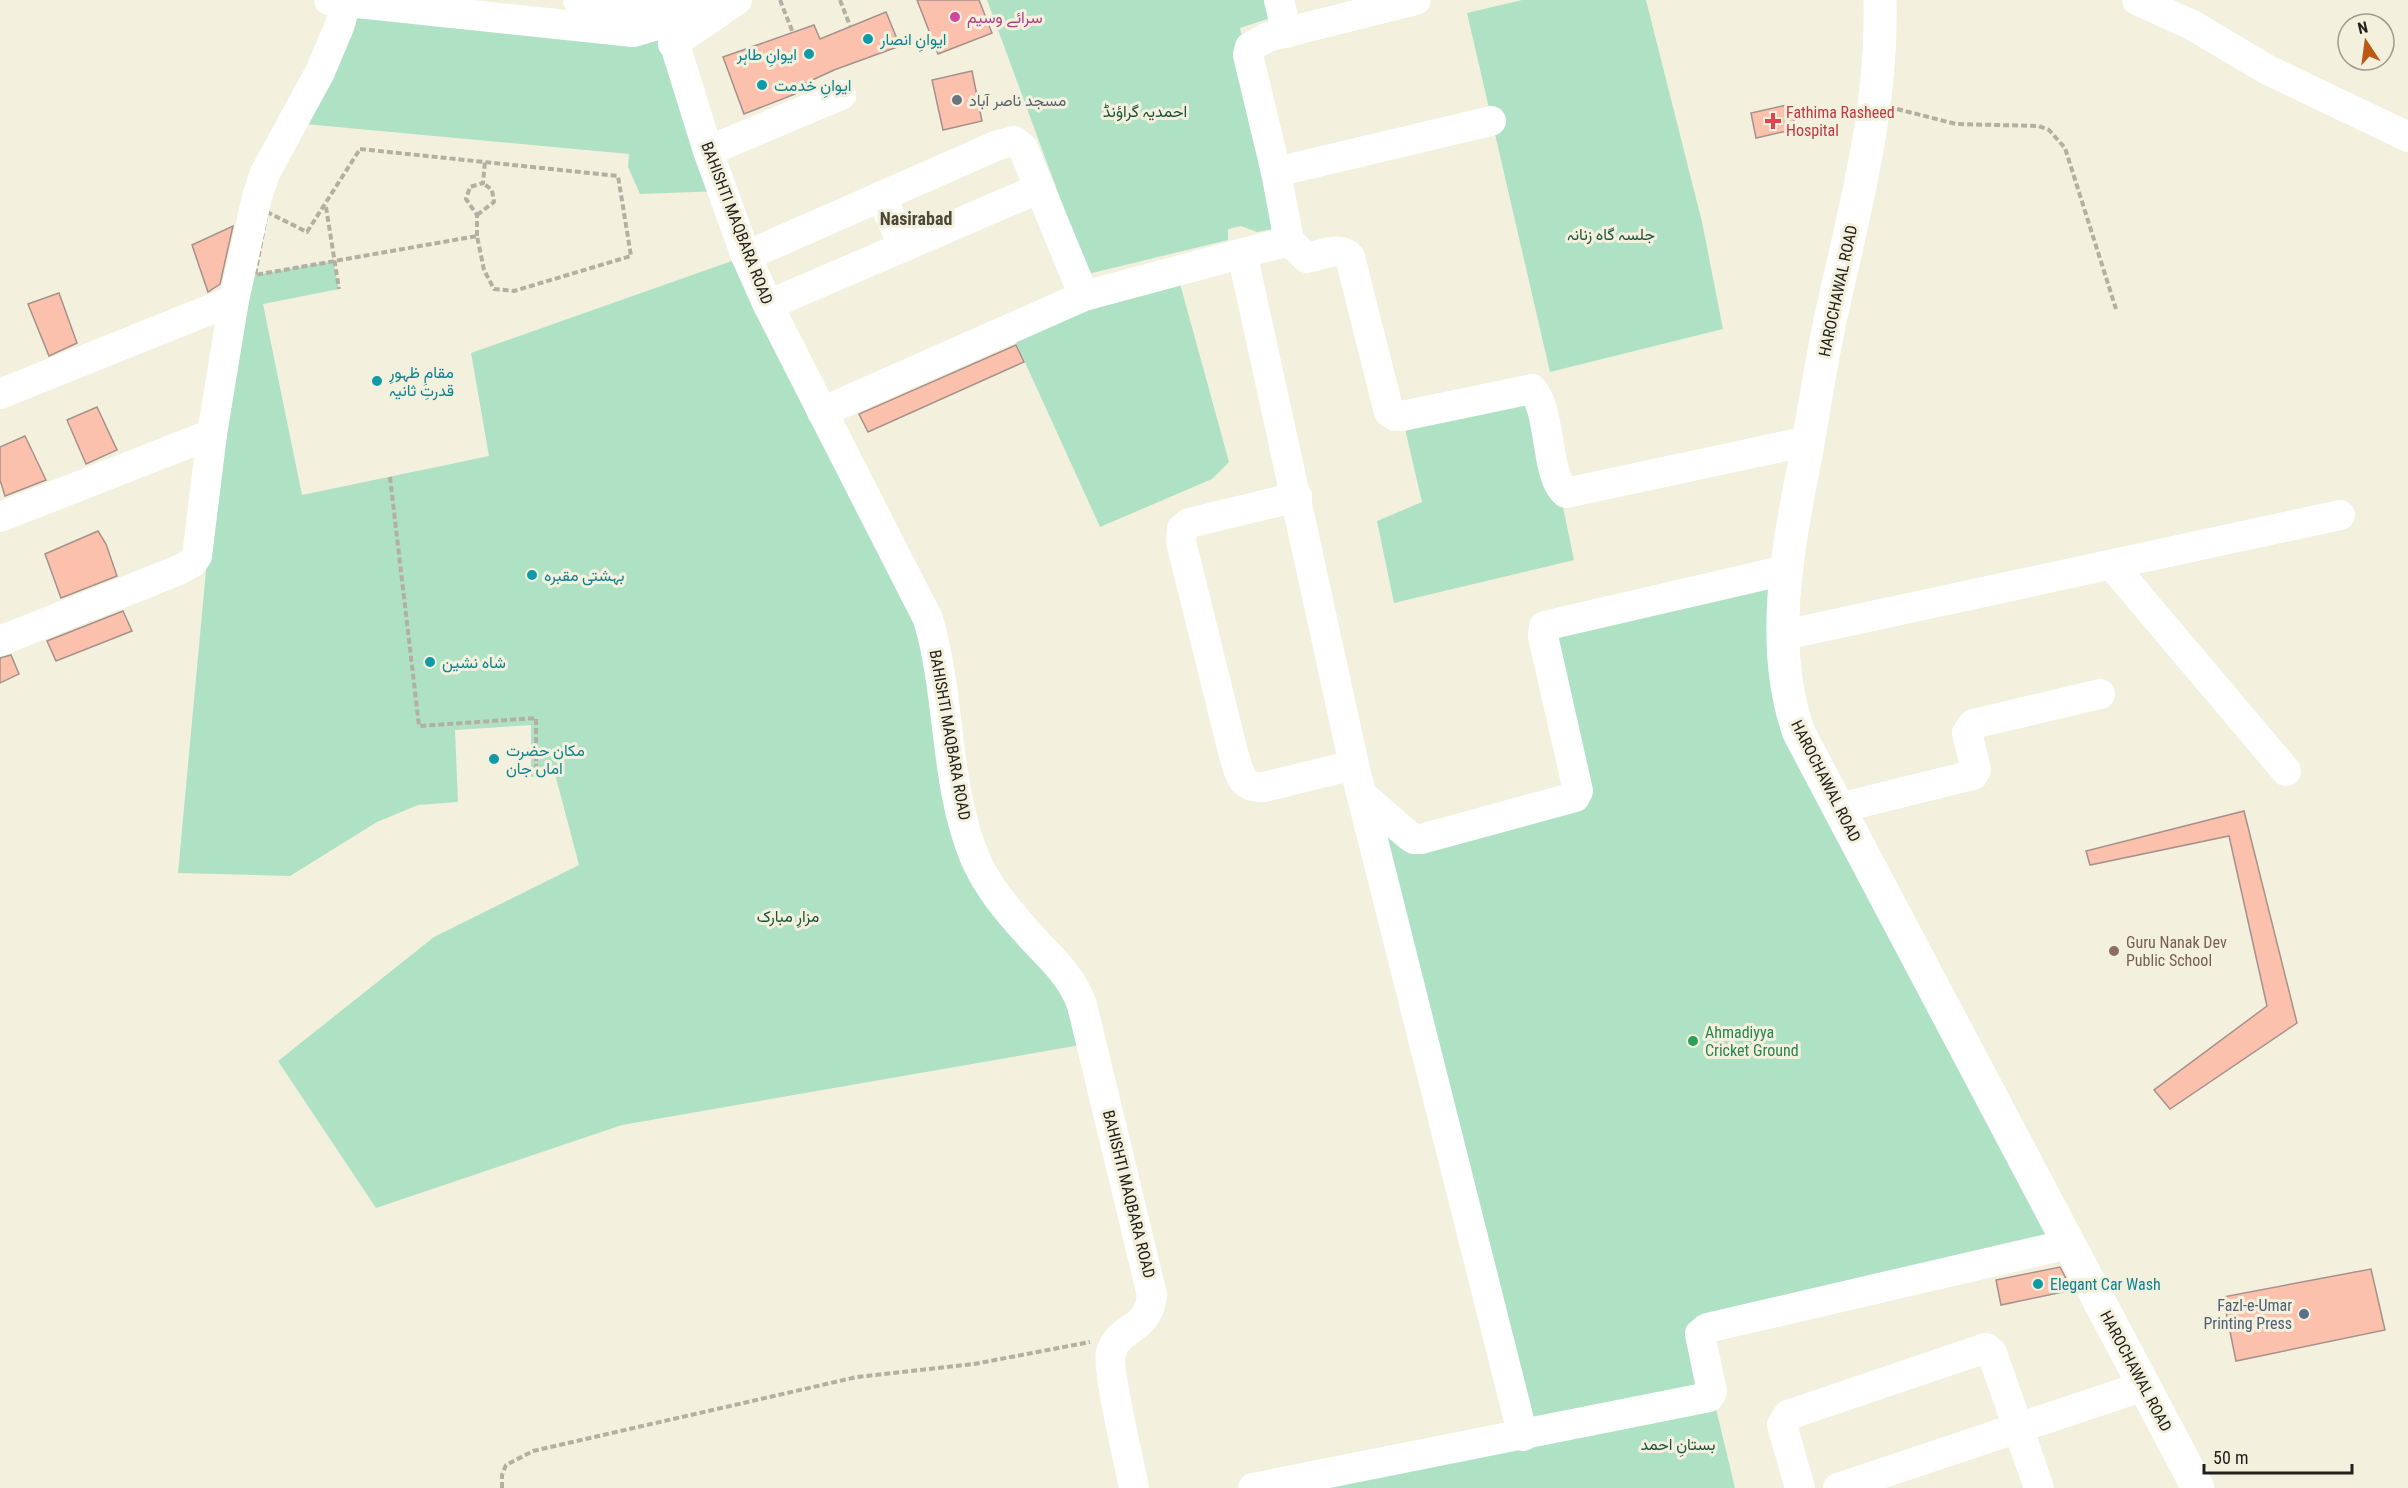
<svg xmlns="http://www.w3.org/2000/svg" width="2408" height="1488" font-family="'Roboto Condensed',Vazirmatn,sans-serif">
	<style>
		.green { fill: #afe2c4 }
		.building { fill: #fcc1ac; stroke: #a5928c; stroke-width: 1.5 }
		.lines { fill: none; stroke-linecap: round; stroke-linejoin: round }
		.path { stroke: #b3b0a2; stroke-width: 4; stroke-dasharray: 6 3; stroke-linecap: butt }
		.minor { stroke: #fff; stroke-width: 30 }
		.major { stroke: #fff; stroke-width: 33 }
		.hotel-dot { fill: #d1479c; stroke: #f3f0de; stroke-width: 2 }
		.culture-dot { fill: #0f9aa8; stroke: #f3f0de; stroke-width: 2 }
		.worship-dot { fill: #6b7280; stroke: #f3f0de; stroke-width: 2 }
		.health-dot { fill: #e0444e; stroke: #f3f0de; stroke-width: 2 }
		.education-dot { fill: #8d6e63; stroke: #f3f0de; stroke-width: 2 }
		.leisure-dot { fill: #2e9e5b; stroke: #f3f0de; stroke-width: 2 }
		.service-dot { fill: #5c6f8a; stroke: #f3f0de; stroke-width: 2 }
		.labels { text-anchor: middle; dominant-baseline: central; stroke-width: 6; stroke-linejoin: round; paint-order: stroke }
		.hotel-label { font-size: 16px; fill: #b23c85; stroke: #f3f0de; text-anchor: start }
		.culture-label { font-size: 16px; fill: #0d838f; stroke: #f3f0de; text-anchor: start }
		.worship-label { font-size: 16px; fill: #5b616d; stroke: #f3f0de; text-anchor: start }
		.park-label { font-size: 16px; fill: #1c5338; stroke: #f3f0de }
		.health-label { font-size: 16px; fill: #be3a42; stroke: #f3f0de; text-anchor: start }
		.street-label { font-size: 16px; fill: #23211b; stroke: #f3f0de }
		.education-label { font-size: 16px; fill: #785e54; stroke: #f3f0de; text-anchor: start }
		.leisure-label { font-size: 16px; fill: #27864d; stroke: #f3f0de; text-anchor: start }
		.service-label { font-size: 16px; fill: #4e5e75; stroke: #f3f0de; text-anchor: end }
		.neighbourhood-label { font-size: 18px; font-weight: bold; fill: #4b483a; stroke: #f3f0de }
	</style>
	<rect width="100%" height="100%" fill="#f3f0de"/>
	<g class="green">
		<polygon points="987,0 1277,0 1280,15 1240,28 1285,227 1257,232 1241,226 1228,229 1228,240 1088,274"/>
		<polygon points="1522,0 1646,0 1702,222 1723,329 1550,372 1467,13"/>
		<polygon points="347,2 656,27 722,191 640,194 628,167 629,154 294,123"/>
		<polygon points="746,256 928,619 962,819 1092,1043 622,1125 376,1208 278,1061 434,937 579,865 555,774 531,777 531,725 455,730 458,802 418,805 377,822 290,876 178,873 209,538 234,300 255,275 333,261 339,289 263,304 302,495 489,456 471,353"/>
		<polygon points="1179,280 1229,462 1212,479 1100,527 1013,336 1084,296"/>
		<polygon points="1532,389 1556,473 1574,560 1394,603 1377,521 1422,502 1402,416"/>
		<polygon points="1786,570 1790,701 2069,1244 1707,1328 1712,1392 1735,1488 1248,1488 1522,1431 1362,795 1408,835 1569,800 1543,636"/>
	</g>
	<g class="building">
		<polygon points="917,0 979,0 992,33 938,54"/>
		<polygon points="886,12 900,46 834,70 793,89 795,94 744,114 723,57 814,25 820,39"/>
		<polygon points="972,71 982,121 943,130 932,80"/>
		<polygon points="1791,104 1796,129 1756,138 1751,113"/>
		<polygon points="233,226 220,284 208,292 192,245"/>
		<polygon points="59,293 77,343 49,356 28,304"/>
		<polygon points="1016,345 1024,362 868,432 859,414"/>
		<polygon points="97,407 117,450 86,464 67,420"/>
		<polygon points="25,436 46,480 5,496 0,480 0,447"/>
		<polygon points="98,531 106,544 117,576 61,598 45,554"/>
		<polygon points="123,611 132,631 56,661 47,641"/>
		<polygon points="11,655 19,674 0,683 0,658"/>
		<polygon points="2244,811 2297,1023 2170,1109 2154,1090 2267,1006 2229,836 2090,865 2086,851"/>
		<polygon points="2060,1267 2072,1290 2001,1305 1996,1280"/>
		<polygon points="2371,1269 2385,1330 2236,1361 2223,1297"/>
	</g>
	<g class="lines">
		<g class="path">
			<polyline points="780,0 793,33"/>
			<polyline points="840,0 850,26"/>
			<polyline points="1897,109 1956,124 2039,126 2049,130 2065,148 2116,309"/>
			<polygon points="360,149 618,176 631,256 514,291 494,289 484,270 477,236 255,275 267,212 307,232"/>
			<polyline points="326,207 339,289"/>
			<polyline points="477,215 494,202 492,190 483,183"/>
			<polyline points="477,236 477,215 466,199 470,187 483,183 485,161"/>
			<polyline points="390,477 419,726 536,718 536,772"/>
			<polyline points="502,1488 502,1475 506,1465 533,1451 857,1377 974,1364 1090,1342"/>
		</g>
		<g class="minor">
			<polyline points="329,0 633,32 667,22 698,0"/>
			<polyline points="578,0 633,4 652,0"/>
			<path d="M661,0L708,151L746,256L768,305L928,619C951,696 944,784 975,858C987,886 1007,910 1027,932C1048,956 1071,974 1082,1005L1152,1295C1148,1332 1120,1325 1111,1352C1106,1368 1130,1465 1134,1488"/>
			<polyline points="1279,0 1287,33"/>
			<polyline points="2137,0 2192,25 2268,70 2408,137"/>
			<polyline points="673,44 737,0"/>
			<polyline points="708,151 841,95"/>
			<polyline points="1276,172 1491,121"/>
			<polyline points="881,196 904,247"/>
			<path d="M1289,241L1307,258C1320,256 1340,245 1350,257L1389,412L1395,416H1402L1532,389C1552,411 1545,477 1566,493L1809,441"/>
			<polyline points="1242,253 1354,765 1523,1436"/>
			<polyline points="746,256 998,145 1014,141 1023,148 1084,296"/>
			<polyline points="768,305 1040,188"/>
			<polyline points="0,394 234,300"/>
			<polyline points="822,412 1084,296 1289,241 1276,172 1248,55 1250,47 1268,37 1416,0"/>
			<path d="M1297,497L1189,523L1182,529L1181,542L1234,756C1240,774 1241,789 1264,787L1354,765"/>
			<polyline points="0,517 212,434"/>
			<polyline points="2112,565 2286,771"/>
			<polyline points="1784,635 2340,515"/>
			<polyline points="0,641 179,570 193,562 197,556 212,434 234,300 257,197 265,173 320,72 339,27 347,0"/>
			<polyline points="1362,795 1408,835 1414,839 1421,839 1575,797 1578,791 1543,636 1544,626 1786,570"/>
			<polyline points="1839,808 1973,775 1976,769 1967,733 1973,724 2100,694"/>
			<polyline points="1253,1488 1709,1397 1712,1392 1700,1334 1707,1328 2069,1244"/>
			<polyline points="1800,1488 1782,1425 1788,1415 1986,1348 1992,1353 2039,1488"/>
			<polyline points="1838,1488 2144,1386"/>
		</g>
		<path class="major" d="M1880,0C1883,107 1855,208 1832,312C1821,361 1814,411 1805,460C1788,547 1768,646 1799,733L2198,1488"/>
	</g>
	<circle class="hotel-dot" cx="955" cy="17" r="6"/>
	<g class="culture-dot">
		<circle cx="868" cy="39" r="6"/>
		<circle cx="809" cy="54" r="6"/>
		<circle cx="762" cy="85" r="6"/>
		<circle cx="377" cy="381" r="6"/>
		<circle cx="532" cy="575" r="6"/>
		<circle cx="430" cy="662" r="6"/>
		<circle cx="494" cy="759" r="6"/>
		<circle cx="2038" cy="1284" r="6"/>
	</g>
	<circle class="worship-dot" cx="957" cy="100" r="6"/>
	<path class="health-dot" d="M1770 112h6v6h6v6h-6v6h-6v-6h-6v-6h6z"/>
	<circle class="education-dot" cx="2114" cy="951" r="6"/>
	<circle class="leisure-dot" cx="1693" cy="1041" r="6"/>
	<circle class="service-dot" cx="2304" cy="1314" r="6"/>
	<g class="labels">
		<g class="hotel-label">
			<text x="967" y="17">سرائے وسیم</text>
		</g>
		<g class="culture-label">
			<text x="880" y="39">ایوانِ انصار</text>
			<text x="797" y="54" text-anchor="end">ایوانِ طاہر</text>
			<text x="774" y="85">ایوانِ خدمت</text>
			<text x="389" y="372">مقامِ ظہورِ<tspan x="389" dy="18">قدرتِ ثانیہ</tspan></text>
			<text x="544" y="575">بہشتی مقبرہ</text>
			<text x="442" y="662">شاہ نشین</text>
			<text x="506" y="750">مکان حضرت<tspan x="506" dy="18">اماں جان</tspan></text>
			<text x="2050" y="1284">Elegant Car Wash</text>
		</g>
		<g class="worship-label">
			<text x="969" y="100">مسجد ناصر آباد</text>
		</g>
		<g class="park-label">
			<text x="1145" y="111">احمدیہ گراؤنڈ</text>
			<text x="1611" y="234">جلسہ گاہ زنانہ</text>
			<text x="788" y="916">مزارِ مبارک</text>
			<text x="1678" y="1444">بستانِ احمد</text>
		</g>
		<g class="health-label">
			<text x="1786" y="112">Fathima Rasheed<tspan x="1786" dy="18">Hospital</tspan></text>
		</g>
		<g class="street-label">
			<text transform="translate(737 223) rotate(69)">BAHISHTI MAQBARA ROAD</text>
			<text transform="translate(1838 291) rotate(-78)">HAROCHAWAL ROAD</text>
			<text transform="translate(950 735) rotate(80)">BAHISHTI MAQBARA ROAD</text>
			<text transform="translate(1826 781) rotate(63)">HAROCHAWAL ROAD</text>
			<text transform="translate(1129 1194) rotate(76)">BAHISHTI MAQBARA ROAD</text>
			<text transform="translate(2136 1371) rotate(62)">HAROCHAWAL ROAD</text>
		</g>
		<g class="education-label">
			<text x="2126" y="942">Guru Nanak Dev<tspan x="2126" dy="18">Public School</tspan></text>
		</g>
		<g class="leisure-label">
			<text x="1705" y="1032">Ahmadiyya<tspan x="1705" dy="18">Cricket Ground</tspan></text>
		</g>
		<g class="service-label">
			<text x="2292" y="1305">Fazl-e-Umar<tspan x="2292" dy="18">Printing Press</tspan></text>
		</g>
		<g class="neighbourhood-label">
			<text x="916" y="218">Nasirabad</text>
		</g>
	</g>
	<g transform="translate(2366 42) rotate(347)"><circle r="28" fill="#f3f0de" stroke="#a09d90" stroke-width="1.5"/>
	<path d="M0-4.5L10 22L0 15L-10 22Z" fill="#ba5a15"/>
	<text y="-9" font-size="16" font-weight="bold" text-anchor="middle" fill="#23211b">N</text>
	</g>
	<path d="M2204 1464v9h148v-9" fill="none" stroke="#23211b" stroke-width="3"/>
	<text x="2213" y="1464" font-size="18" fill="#23211b" stroke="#f3f0de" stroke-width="4.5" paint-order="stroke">50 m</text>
</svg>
